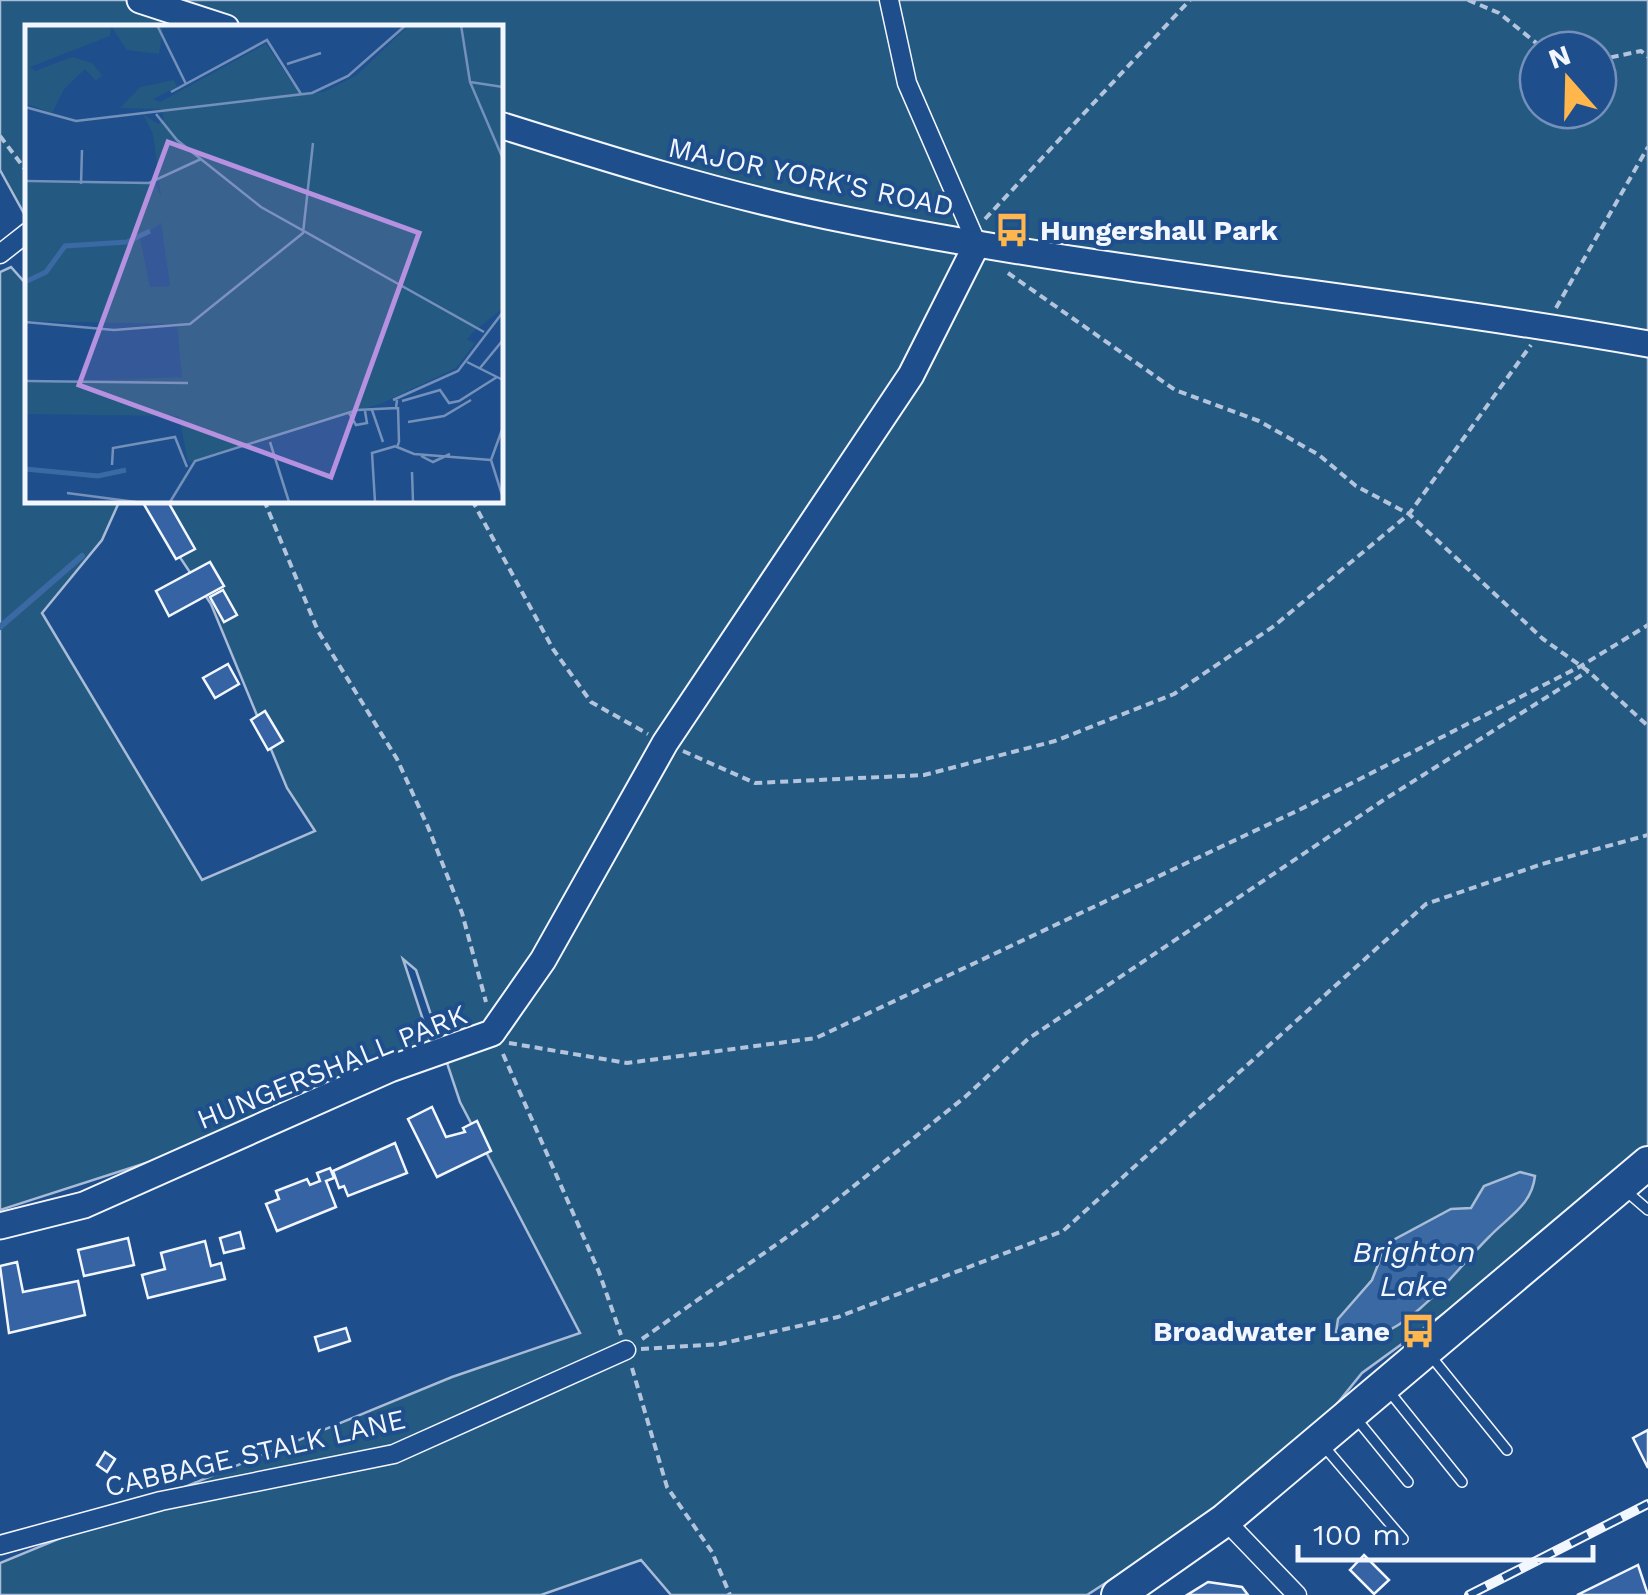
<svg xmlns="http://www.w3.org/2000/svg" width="1648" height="1595" font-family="'Work Sans',sans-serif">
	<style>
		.green { fill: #245a82; stroke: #a8bbd7; stroke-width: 2.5; fill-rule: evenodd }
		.water { fill: #3b69a3; stroke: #a8bbd7; stroke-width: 2.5 }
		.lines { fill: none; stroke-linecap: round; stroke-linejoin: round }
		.stream { stroke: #3b69a3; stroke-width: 6 }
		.building { fill: #3563a3; stroke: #f2f6ff; stroke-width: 2.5 }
		.lane-casing { stroke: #f2f6ff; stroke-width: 12 }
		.street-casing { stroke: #f2f6ff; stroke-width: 21 }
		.secondary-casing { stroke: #f2f6ff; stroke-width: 29 }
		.highway-casing { stroke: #f2f6ff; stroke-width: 36 }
		.path { stroke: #b3c4dc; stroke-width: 4; stroke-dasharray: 8 5; stroke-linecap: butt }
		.lane { stroke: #1f4e8c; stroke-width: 9 }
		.street { stroke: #1f4e8c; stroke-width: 18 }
		.secondary { stroke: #1f4e8c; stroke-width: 25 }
		.highway { stroke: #1f4e8c; stroke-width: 32 }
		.rail-casing { stroke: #f2f6ff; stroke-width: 10 }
		.rail { stroke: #1f4e8c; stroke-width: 6; stroke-dasharray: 19; stroke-linecap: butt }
		.labels { text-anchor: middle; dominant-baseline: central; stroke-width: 8; stroke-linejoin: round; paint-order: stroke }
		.street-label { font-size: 28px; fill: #f2f6ff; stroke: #1f4e8c }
		.poi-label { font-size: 28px; font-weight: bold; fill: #f2f6ff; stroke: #1f4e8c; text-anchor: start }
		.water-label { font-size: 30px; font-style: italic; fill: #f2f6ff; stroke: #1f4e8c }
		.inset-river { fill: none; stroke: #3b69a3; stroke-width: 5 }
		.inset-road { fill: none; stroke: #7391ba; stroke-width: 2.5 }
		.view { fill: #b691df; fill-opacity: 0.15; stroke: #b691df; stroke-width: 5 }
		.inset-edge { fill: none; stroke: #f2f6ff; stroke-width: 5 }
	</style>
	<rect width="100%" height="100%" fill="#1f4e8c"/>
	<path class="green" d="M0,0H1648V1148L1479,1288L1362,1373L1327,1416L1183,1533L1087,1595H671L641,1560L541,1595H0V1563L452,1377L580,1333L460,1102L416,970L403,959L430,1041L180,1152L0,1210V272L11,267L27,285L28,500H120L102,540L42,613L202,880L315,831L287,788L211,604L142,500H500V28H28L27,219L0,170ZM1538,50H1598V110H1538Z"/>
	<path class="water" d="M1520,1172L1535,1176C1532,1205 1508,1217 1490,1236C1451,1274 1399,1353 1335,1339L1338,1319L1372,1280L1386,1244L1451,1209L1471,1208L1484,1186Z"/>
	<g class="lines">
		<polyline class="stream" points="0,627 82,556"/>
	</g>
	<g class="building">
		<polygon points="167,500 195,549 176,559 142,501"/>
		<polygon points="210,562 224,586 169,616 156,591"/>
		<polygon points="223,590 237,615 224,622 210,597"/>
		<polygon points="228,664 239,684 215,698 203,678"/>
		<polygon points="265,711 283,741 268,750 251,720"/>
		<polygon points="432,1107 446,1137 465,1132 463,1128 477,1121 491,1151 437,1177 408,1119"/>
		<polygon points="395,1143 407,1173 348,1196 344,1186 339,1188 333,1171"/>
		<polygon points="330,1168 334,1178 326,1181 336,1207 277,1231 266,1204 279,1199 276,1191 307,1179 310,1185 320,1181 317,1173"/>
		<polygon points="240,1232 244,1248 224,1253 220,1238"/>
		<polygon points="128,1238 134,1265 84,1276 78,1250"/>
		<polygon points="205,1241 211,1266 221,1263 225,1279 148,1298 142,1275 165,1269 161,1253"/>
		<polygon points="17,1262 23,1292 78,1281 85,1315 9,1333 0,1266"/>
		<polygon points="346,1328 350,1341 319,1351 315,1337"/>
		<polygon points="1648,1430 1648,1468 1633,1438"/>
		<polygon points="105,1452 115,1459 107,1472 97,1465"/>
		<polygon points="1364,1555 1389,1580 1374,1594 1350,1570"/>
		<polygon points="1638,1565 1648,1595 1577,1595"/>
		<polygon points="1208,1582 1242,1587 1248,1595 1187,1595"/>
	</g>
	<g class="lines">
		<g class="lane-casing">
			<g id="lane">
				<polyline points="1626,1191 1648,1210"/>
				<polyline points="1430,1355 1507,1450"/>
				<polyline points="1388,1390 1462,1482"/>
				<polyline points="1355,1417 1408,1482"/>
				<polyline points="1322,1444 1403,1539"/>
			</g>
		</g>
		<g class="street-casing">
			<g id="street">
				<polyline points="889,0 907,83 977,244"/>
				<polyline points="0,254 28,232"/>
				<polyline points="1225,1520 1297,1595"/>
				<polyline points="0,1545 161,1501 394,1454 626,1350"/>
			</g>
		</g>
		<g class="secondary-casing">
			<g id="secondary">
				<polyline points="140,0 226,28"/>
				<path d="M500,125C608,159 716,193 827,216C1098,272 1375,296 1648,344"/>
				<polyline points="0,1226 84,1205 390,1069 492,1033 543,960 665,743 911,375 977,244"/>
			</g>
		</g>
		<g class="highway-casing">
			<polyline id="highway" points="1118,1595 1225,1520 1648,1163"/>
		</g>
		<g class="path">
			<polyline points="1468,0 1499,13 1545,50"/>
			<polyline points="1598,60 1641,51 1648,57"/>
			<polyline points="0,136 28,173"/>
			<polyline points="985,219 1190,0"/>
			<polyline points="1008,273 1175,390 1259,421 1319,455 1356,486 1409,514 1543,639 1588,671 1648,726"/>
			<polyline points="1556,308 1648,147"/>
			<polyline points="264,500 318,631 397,759 428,827 462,913 486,1002"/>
			<polyline points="472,500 553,649 591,702 648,734"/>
			<polyline points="683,751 755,783 924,775 1055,741 1174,694 1274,626 1409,514 1531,345"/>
			<polyline points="509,1043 627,1063 816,1038 1301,809 1581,666 1648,625"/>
			<polyline points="503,1054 599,1272 621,1335"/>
			<polyline points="642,1339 814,1218 965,1097 1028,1039 1382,801 1588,671"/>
			<polyline points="641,1349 720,1344 838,1317 1063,1231 1426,904 1542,864 1648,835"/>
			<polyline points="632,1368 667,1487 712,1552 730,1595"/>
		</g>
		<use href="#lane" class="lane"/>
		<use href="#street" class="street"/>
		<use href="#secondary" class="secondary"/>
		<use href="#highway" class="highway"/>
		<g class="rail-casing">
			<polyline id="rail" points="1469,1595 1648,1504"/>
		</g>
		<use href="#rail" class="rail"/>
	</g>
	<defs>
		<g id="bus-bare" transform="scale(2.7)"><path d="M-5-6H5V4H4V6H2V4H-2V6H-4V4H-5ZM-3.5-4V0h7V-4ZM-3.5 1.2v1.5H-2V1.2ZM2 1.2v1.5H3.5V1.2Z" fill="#ffb74d" stroke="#1f4e8c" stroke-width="2.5" paint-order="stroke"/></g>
	</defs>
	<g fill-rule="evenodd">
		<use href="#bus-bare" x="1012" y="230"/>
		<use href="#bus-bare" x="1418" y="1331"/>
	</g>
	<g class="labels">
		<g class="street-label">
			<text transform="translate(811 177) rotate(12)">MAJOR YORK'S ROAD</text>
			<text transform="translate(332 1067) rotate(-22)">HUNGERSHALL PARK</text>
			<text transform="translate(255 1453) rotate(-13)">CABBAGE STALK LANE</text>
		</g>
		<g class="poi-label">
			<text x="1040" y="230">Hungershall Park</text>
			<text x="1390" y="1331" text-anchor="end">Broadwater Lane</text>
		</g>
		<g class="water-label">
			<text x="1414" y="1251">Brighton<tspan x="1414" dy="34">Lake</tspan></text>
		</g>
	</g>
	<g transform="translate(25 25)">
		<rect width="478" height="478" fill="#1f4e8c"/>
		<path d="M0,0H138V1L134,29L102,25L86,1L85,11L5,42L10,46L47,32L67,38L77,50L71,56L60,44L39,64L27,88L0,78ZM384,0H477V284L447,308L442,315L450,318L431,343L355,379L163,437L154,391L0,389V358L157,352L152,299L0,296V158H130L136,171L128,109L118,89L133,99L139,94L136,84L95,83L115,62L149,55L152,62L128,74L135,77L241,19L275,70L299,67L332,50ZM136,198L145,261L125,262L115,213Z" fill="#245a82" fill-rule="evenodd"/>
		<path class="inset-river" d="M0,257L21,247L40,221L102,217L125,206M0,444L73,451L101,445"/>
		<path class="inset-road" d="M132,0L161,59M436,0L445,57L478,134M262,39L296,28M445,57L478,62M146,67L242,15L276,69M0,82L51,96L287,68L323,51L381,0M131,89L152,115L236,182L459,307M0,156L124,158L176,134M56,159L57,125M0,297L89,305L165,299L278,208L288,118M442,337L478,355M455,343L478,315M0,356L163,358M368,375L433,346L478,287M377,376L415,365L424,378L434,376L472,352M373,382L374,417M347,385L358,417M324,388L331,400L342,398L340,386M383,397L419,391L446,375M245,417L264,477M374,417L372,422L389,429L466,435M396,431L408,437L425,429M466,435L478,473M466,435L478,402M87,440L88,423L150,412L162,442M387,447L388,477M42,468L111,477M145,477L170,436L332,385L371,383L372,375M350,477L347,428L371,421"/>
		<path class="view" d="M143,117L394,208L306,452L54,360Z"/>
		<rect width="478" height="478" class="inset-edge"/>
	</g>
	<g transform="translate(1568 80) rotate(340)"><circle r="48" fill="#1f4e8c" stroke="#7391ba" stroke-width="2.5"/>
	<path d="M0-8L18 38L0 25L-18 38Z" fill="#ffb74d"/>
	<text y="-15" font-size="28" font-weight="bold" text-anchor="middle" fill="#f2f6ff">N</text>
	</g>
	<path d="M1298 1545v15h295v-15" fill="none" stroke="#f2f6ff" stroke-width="5"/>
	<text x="1313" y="1545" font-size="30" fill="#f2f6ff" stroke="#1f4e8c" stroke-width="8" paint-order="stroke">100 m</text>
</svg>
